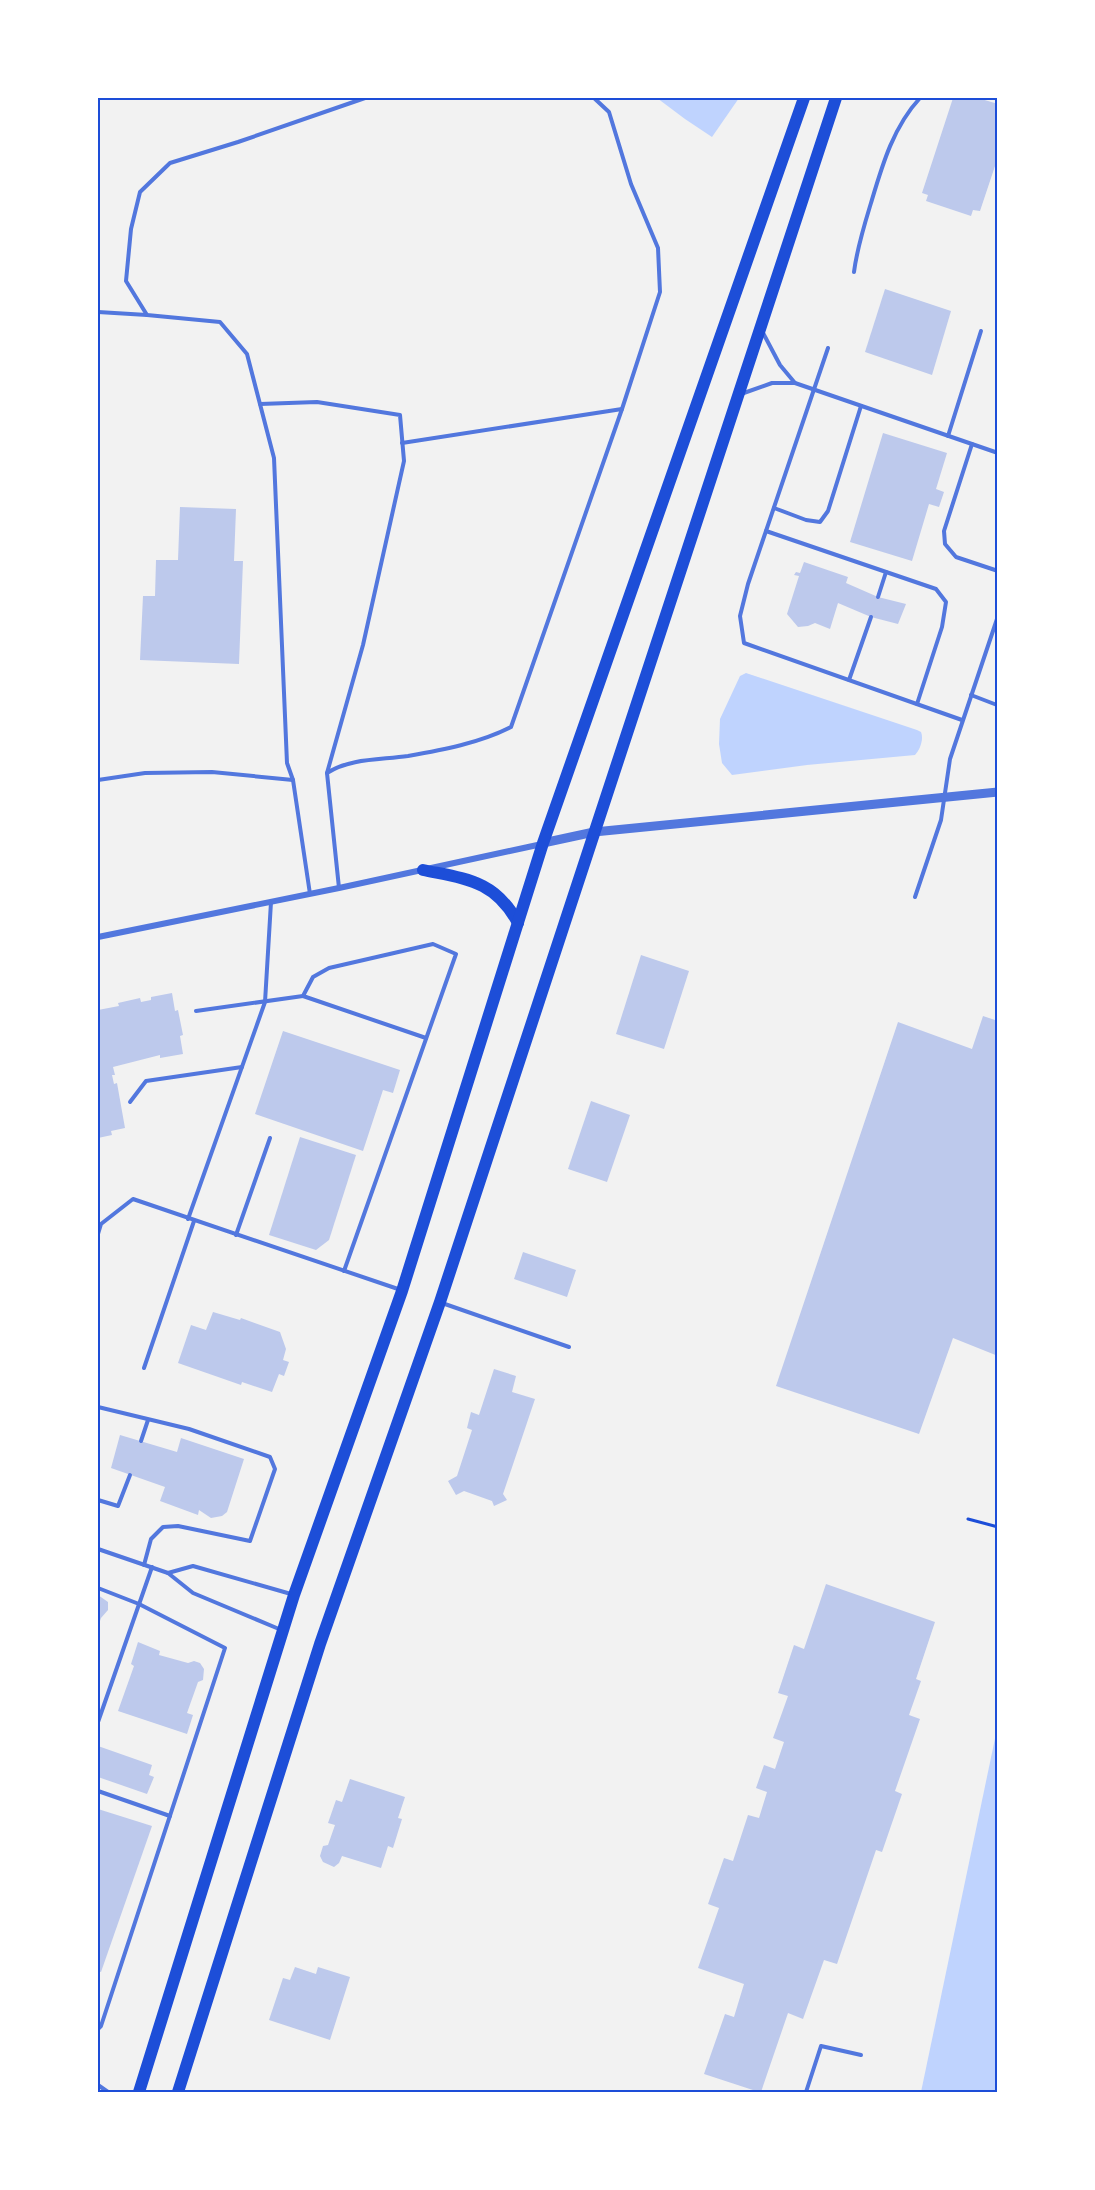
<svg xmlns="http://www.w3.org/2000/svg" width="1095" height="2190" font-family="'PT Sans Narrow',sans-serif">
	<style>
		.water { fill: #bfd3fe }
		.building { fill: #bdc9ec }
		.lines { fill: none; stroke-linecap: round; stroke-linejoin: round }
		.path { stroke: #1d4ed8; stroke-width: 3 }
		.service { stroke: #5277de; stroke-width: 4 }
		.minor { stroke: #5277de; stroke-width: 6 }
		.tertiary { stroke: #5277de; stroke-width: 9 }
		.primary { stroke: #1d4ed8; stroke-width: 12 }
		.neatline { fill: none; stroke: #1d4ed8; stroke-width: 2 }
	</style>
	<rect width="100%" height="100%" fill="#f2f2f2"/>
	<g class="water">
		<polygon points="657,98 739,98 712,137 685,119"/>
		<path d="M746,673L917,730L921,732C924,739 920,750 915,755L807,765L732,775L722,763L719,744L720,719L740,676Z"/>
		<polygon points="997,1729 997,2092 921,2092"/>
	</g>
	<g class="building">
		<polygon points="953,98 978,98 998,104 998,157 980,211 973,210 971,216 926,201 928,195 922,193"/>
		<polygon points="885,289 951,311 932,375 865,352"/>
		<polygon points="883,433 947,453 936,489 944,492 939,507 929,504 912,561 850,542"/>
		<polygon points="180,507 236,509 234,561 243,561 239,664 140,660 143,596 155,596 156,560 178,560"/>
		<polygon points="804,562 848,577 846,583 878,597 906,604 898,624 871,617 838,603 830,629 815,623 808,626 798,627 787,614 799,576 794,575 796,572 800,573"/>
		<polygon points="641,955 689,971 664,1049 616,1034"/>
		<polygon points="172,993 175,1011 178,1010 183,1035 180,1036 183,1054 160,1058 160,1055 113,1067 115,1075 112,1075 114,1084 117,1083 125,1128 111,1131 112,1135 98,1138 98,1010 119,1006 118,1003 140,998 141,1002 151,1000 151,997"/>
		<polygon points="983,1016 998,1021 998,1356 953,1338 919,1434 776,1386 898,1022 972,1049"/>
		<polygon points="283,1031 400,1070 393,1093 383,1090 363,1151 255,1114"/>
		<polygon points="591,1101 630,1115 607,1182 568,1169"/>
		<polygon points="300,1137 356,1155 329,1240 316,1250 269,1235"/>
		<polygon points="523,1252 576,1270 567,1297 514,1279"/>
		<polygon points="213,1312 240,1320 241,1318 280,1332 286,1349 283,1360 289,1362 284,1376 279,1374 272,1392 242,1382 241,1385 178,1363 191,1325 206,1330"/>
		<polygon points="494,1369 516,1376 512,1392 535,1399 503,1494 507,1500 494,1506 492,1501 464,1491 456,1495 448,1481 457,1476 472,1430 467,1428 471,1412 479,1415"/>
		<polygon points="120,1435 177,1452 181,1438 244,1459 227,1512 222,1516 211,1518 199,1510 198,1515 160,1501 165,1487 111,1468"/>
		<polygon points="826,1584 935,1622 916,1679 921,1681 909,1715 920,1719 895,1791 902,1794 882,1852 876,1850 837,1964 824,1960 803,2019 788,2013 761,2092 759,2092 704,2074 725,2014 734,2017 744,1984 698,1968 719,1908 708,1904 724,1858 733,1861 748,1815 759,1818 767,1792 756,1788 764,1765 775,1769 784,1742 773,1738 788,1696 778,1693 794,1645 804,1649"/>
		<polygon points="98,1595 108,1602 108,1610 101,1618 98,1627"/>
		<polygon points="138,1642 160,1651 159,1655 188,1663 194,1661 200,1663 204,1669 203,1680 198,1682 187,1713 193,1715 187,1734 118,1711 134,1666 131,1664"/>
		<polygon points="98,1746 152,1765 149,1775 154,1777 147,1794 98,1777"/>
		<polygon points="350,1779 405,1797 398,1818 402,1819 393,1848 388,1846 381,1868 342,1856 339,1863 334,1867 323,1862 320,1856 323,1846 328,1845 335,1825 328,1823 336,1800 342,1802"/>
		<polygon points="98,1809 152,1826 101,1972 98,1971"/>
		<polygon points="295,1967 316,1974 318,1967 350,1977 330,2040 269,2020 283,1978 290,1980"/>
	</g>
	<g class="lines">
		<polyline class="path" points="968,1519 998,1527"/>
		<g class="service">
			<path d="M854,272C857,248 864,226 871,203C882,166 893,127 920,98"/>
			<polyline points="98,312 147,315"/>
			<polyline points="762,331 780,365 795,383"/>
			<polyline points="828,348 748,584 740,616 744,643 962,720"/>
			<polyline points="741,394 772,383 795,383 998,453"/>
			<polyline points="260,404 317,402 400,415 404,461 363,645 327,773"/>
			<polyline points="948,436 981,331"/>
			<polyline points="402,443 622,409"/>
			<polyline points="972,444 944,531 945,544 956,557 998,571"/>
			<polyline points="774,508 806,520 820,522 828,511 861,406"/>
			<polyline points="766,531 936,589 946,602 942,627 917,704"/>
			<polyline points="878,597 886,572"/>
			<polyline points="849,680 871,617"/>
			<polyline points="971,695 997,705"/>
			<polyline points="98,780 145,773 212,772 293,780"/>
			<path d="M339,888L327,773C350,758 381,760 408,756C442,750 480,743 511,727L622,409L660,292L658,248L631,184L609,112L594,98"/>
			<polyline points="310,894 293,780 287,763 274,458 247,354 220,322 147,315 126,281 131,229 140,192 170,163 238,142 365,98"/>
			<polyline points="915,897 941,820 950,759 998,616"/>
			<polyline points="303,996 426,1038"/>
			<polyline points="196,1011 303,996 313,977 329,968 433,944 456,954 344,1271"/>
			<polyline points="130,1102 146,1081 242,1067"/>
			<polyline points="188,1219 265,1002 271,902"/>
			<polyline points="98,1234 101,1224 133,1199 401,1290"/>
			<polyline points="236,1235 270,1138"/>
			<polyline points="442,1303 569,1347"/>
			<polyline points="144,1368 194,1221"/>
			<polyline points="98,1407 189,1429 270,1457 275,1469 250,1541 178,1526 163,1527 151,1539 144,1565"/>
			<polyline points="141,1441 148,1420"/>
			<polyline points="98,1500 118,1506 130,1475"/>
			<polyline points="98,1549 168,1573 193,1593 279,1629"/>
			<polyline points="168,1573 193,1566 291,1594"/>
			<polyline points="98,1588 139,1604 225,1648 101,2026 98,2029"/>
			<polyline points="98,1722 152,1567"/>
			<polyline points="98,1791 170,1816"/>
			<polyline points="98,2085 108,2092"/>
			<polyline points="806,2092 821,2046 861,2055"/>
		</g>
		<polyline class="minor" points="98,937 339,888 542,844"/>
		<polyline class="tertiary" points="543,843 594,832 998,792"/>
		<g class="primary">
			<path d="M423,870C466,879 495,880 518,923"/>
			<polyline points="139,2092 294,1595 402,1291 543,843 804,98"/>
			<polyline points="178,2092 320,1644 440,1302 836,98"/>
		</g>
	</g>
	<rect width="1095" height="2190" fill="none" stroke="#ffffff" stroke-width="198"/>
	<rect x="99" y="99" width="897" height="1992" class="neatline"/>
</svg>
